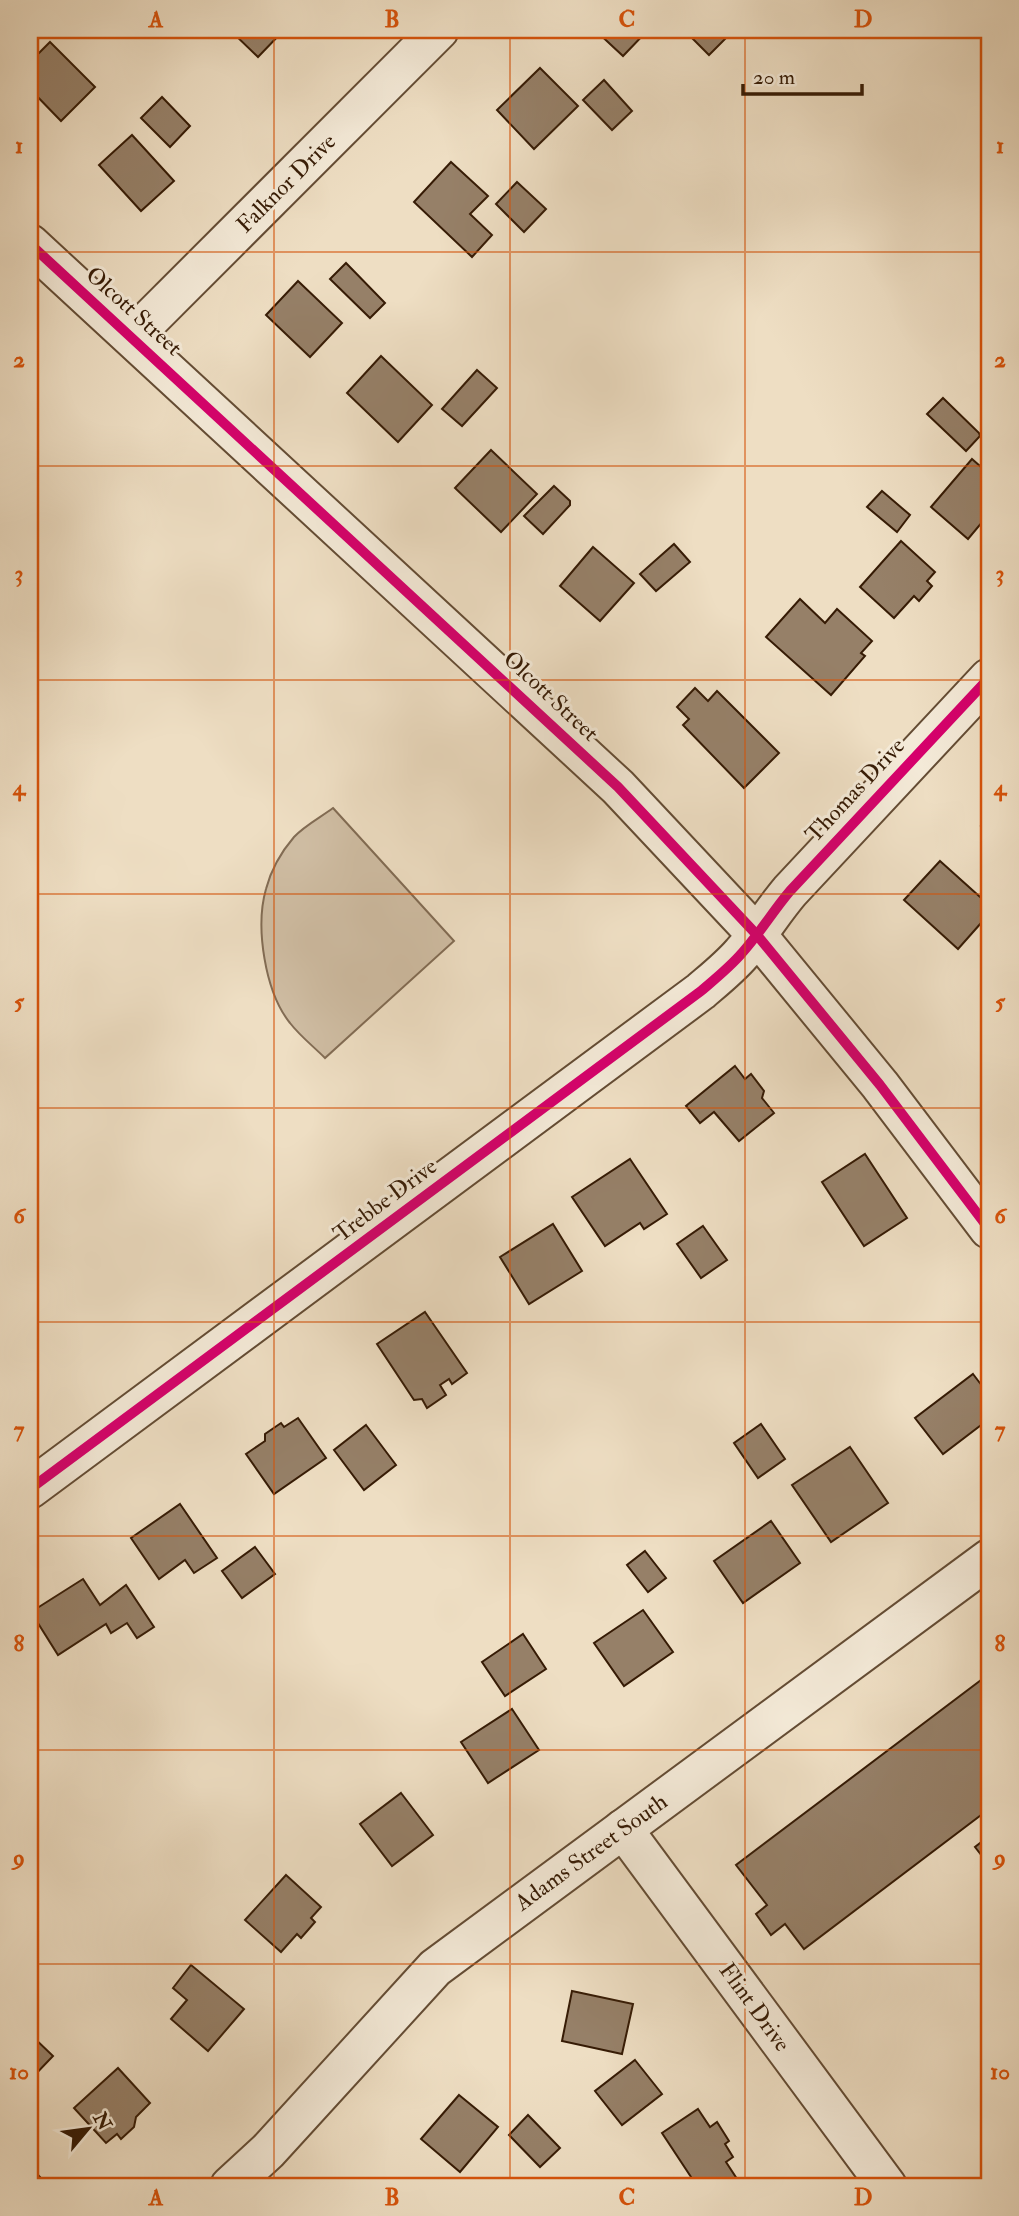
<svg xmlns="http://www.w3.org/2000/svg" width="1019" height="2216" font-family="'IM FELL Double Pica',serif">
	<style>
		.green { fill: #cfbda3; stroke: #826c54; stroke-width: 2 }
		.building { fill: #968068; stroke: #361b05; stroke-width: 2 }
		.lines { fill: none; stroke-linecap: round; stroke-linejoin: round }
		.minor-casing { stroke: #644c34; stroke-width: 42 }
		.tertiary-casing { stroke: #644c34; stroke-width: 42 }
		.minor { stroke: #f4ead8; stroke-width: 38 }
		.tertiary { stroke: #f4ead8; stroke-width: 38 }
		.cycleway-casing { stroke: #f4ead8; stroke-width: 15 }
		.cycleway { stroke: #d6006c; stroke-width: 10 }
		.grid { fill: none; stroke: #d6530b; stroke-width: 2; stroke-opacity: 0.55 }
		.labels { text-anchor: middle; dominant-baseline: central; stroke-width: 6; stroke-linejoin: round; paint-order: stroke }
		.street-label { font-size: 23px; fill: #361b05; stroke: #f4ead8 }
		.neatline { fill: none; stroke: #d6530b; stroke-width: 2.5 }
		.grid-label { font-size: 23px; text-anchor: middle; font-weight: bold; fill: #d6530b }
	</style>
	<rect width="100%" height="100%" fill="#eedec3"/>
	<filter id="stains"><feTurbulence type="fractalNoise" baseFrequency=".00286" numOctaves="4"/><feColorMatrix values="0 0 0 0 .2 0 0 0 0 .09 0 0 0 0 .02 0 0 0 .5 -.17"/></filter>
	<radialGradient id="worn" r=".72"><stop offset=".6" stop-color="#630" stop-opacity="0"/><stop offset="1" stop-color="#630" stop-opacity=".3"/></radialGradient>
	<path class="green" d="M333,808L454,941L325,1058C313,1046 300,1036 290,1023C265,992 255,927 266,889C271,870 282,851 294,837C304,826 321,817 333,808Z"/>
	<g class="building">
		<polygon points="230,30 284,30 258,57"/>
		<polygon points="595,30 648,30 623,56"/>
		<polygon points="684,30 720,30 727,37 709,55"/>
		<polygon points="50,42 95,87 61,121 30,89 30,62"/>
		<polygon points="540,68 578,106 534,149 497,110"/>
		<polygon points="604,80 632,111 612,130 583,100"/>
		<polygon points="162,97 190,126 170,147 141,118"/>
		<polygon points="132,135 174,181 141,211 99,165"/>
		<polygon points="451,162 488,196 470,214 492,235 472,257 414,202"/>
		<polygon points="517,182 546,209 524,232 496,204"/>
		<polygon points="346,263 385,303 370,318 330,279"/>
		<polygon points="298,281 342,323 310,357 266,315"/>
		<polygon points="381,356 432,405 398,442 347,393"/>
		<polygon points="477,370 497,388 462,426 442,409"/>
		<polygon points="943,398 979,433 980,436 966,451 927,414"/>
		<polygon points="491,450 537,494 501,532 455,488"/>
		<polygon points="972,459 989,474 989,514 968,539 931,507"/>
		<polygon points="554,486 570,501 570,505 543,534 524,516"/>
		<polygon points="882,491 910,515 897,532 867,507"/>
		<polygon points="901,541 935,572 927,581 932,586 919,601 914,596 894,618 860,587"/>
		<polygon points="674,544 690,562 656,591 640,574"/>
		<polygon points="593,547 634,583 600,621 560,586"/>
		<polygon points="800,599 825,623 837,609 872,641 861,653 865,656 831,695 766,637"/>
		<polygon points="695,688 708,701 717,691 779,753 744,788 683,725 689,719 677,707"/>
		<polygon points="989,817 989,833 981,826"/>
		<polygon points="940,861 989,905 989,914 958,949 904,900"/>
		<polygon points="735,1066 745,1079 751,1074 764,1091 762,1098 774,1113 739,1141 714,1112 700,1123 686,1106"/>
		<polygon points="865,1154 907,1218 864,1246 822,1182"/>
		<polygon points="630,1159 667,1214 644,1229 640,1223 605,1246 572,1197"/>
		<polygon points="553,1224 582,1271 529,1304 500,1257"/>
		<polygon points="703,1226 727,1260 701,1278 677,1244"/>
		<polygon points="425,1312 467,1373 452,1384 449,1379 440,1385 446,1395 427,1408 422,1399 414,1400 377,1344"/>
		<polygon points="973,1374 989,1395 989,1419 943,1454 915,1418"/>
		<polygon points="298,1418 326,1458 274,1494 246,1454 265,1441 265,1434 281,1423 284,1427"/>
		<polygon points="761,1424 785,1459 758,1478 734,1443"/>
		<polygon points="366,1425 396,1465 364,1490 334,1450"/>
		<polygon points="850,1447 888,1503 831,1542 792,1485"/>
		<polygon points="180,1504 217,1558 194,1573 185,1560 159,1579 131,1538"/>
		<polygon points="771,1521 800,1563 743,1603 714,1561"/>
		<polygon points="255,1547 275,1574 242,1598 222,1571"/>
		<polygon points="645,1551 666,1578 648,1592 627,1565"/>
		<polygon points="83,1579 100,1605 126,1585 154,1627 137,1638 127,1623 111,1633 106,1624 58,1655 31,1612"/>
		<polygon points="643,1610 673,1652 624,1686 594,1643"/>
		<polygon points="523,1634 546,1669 505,1696 482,1662"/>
		<polygon points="989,1674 989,1809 804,1949 785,1924 771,1935 756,1914 767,1905 736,1865"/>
		<polygon points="512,1709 539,1750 488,1783 461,1742"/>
		<polygon points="401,1793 433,1835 392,1866 360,1824"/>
		<polygon points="989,1836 989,1865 975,1847"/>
		<polygon points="286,1875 321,1907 311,1918 315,1922 301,1938 297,1934 281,1952 245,1920"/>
		<polygon points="191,1965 244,2009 208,2051 171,2019 187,2000 173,1988"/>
		<polygon points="572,1991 633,2004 622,2054 562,2041"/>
		<polygon points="30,2034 53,2056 30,2080"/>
		<polygon points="635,2060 662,2094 622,2125 595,2091"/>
		<polygon points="118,2068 150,2103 136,2117 134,2127 121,2139 117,2134 106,2143 74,2108"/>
		<polygon points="459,2095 498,2127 460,2172 421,2139"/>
		<polygon points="698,2109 710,2127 717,2122 729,2141 725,2144 733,2157 726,2162 741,2185 738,2186 697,2186 662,2133"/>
		<polygon points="528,2115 560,2148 540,2167 509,2135"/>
		<polygon points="30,2166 48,2186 30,2186"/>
	</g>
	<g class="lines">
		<g class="minor-casing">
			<g id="minor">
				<polyline points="132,337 439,30"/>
				<path d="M30,1489L701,991C715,979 730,967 742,953C760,933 773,911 790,891L989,678"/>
				<polyline points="623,1829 887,2186"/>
			</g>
		</g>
		<g class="tertiary-casing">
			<g id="tertiary">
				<polyline points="30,244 618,787 757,935 880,1085 989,1229"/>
				<polyline points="230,2186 268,2151 435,1968 989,1559"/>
			</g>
		</g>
		<use href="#minor" class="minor"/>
		<use href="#tertiary" class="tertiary"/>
		<g class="cycleway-casing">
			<g id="cycleway">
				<polyline points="30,244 618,787 757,935 880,1085 989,1229"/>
				<path d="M30,1489L701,991C715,979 730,967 742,953C760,933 773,911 790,891L989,678"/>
			</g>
		</g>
		<use href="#cycleway" class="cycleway"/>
	</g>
	<path class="grid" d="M274,30V2186M510,30V2186M745,30V2186M30,252H989M30,466H989M30,680H989M30,894H989M30,1108H989M30,1322H989M30,1536H989M30,1750H989M30,1964H989"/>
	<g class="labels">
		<g class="street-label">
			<text transform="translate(286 183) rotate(-45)">Falknor Drive</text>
			<text transform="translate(134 311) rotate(42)">Olcott Street</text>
			<text transform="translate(551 696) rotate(43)">Olcott Street</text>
			<text transform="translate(855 790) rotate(-47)">Thomas Drive</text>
			<text transform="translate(385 1200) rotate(-37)">Trebbe Drive</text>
			<text transform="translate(591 1852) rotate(-36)">Adams Street South</text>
			<text transform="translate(755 2007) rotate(54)">Flint Drive</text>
		</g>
	</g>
	<rect width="1019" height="2216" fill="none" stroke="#eedec3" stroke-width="77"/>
	<g transform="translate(88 2129) rotate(61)" stroke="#f4ead8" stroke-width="5" paint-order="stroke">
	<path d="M0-5L12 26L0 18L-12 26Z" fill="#361b05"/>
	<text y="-10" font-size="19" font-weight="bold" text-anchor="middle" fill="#361b05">N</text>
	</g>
	<path d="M743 84v10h119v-10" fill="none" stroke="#361b05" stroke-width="3.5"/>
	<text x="753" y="84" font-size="21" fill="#361b05" stroke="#f4ead8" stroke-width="5" paint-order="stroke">20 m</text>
	<rect x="38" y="38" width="943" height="2140" class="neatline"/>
	<g class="grid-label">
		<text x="156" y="27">A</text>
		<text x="392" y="27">B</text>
		<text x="627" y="27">C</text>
		<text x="863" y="27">D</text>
		<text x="19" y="153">1</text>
		<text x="1000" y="153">1</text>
		<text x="19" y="367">2</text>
		<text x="1000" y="367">2</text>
		<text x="19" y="581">3</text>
		<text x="1000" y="581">3</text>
		<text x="19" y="795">4</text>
		<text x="1000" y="795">4</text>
		<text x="19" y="1009">5</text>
		<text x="1000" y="1009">5</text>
		<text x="19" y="1223">6</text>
		<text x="1000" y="1223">6</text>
		<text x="19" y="1437">7</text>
		<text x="1000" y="1437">7</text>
		<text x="19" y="1651">8</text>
		<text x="1000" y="1651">8</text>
		<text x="19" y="1865">9</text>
		<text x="1000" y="1865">9</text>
		<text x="19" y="2079">10</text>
		<text x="1000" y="2079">10</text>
		<text x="156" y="2205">A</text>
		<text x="392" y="2205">B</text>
		<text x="627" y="2205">C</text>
		<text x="863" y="2205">D</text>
	</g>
	<rect width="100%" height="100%" filter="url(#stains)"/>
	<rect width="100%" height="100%" fill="url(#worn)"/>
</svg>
